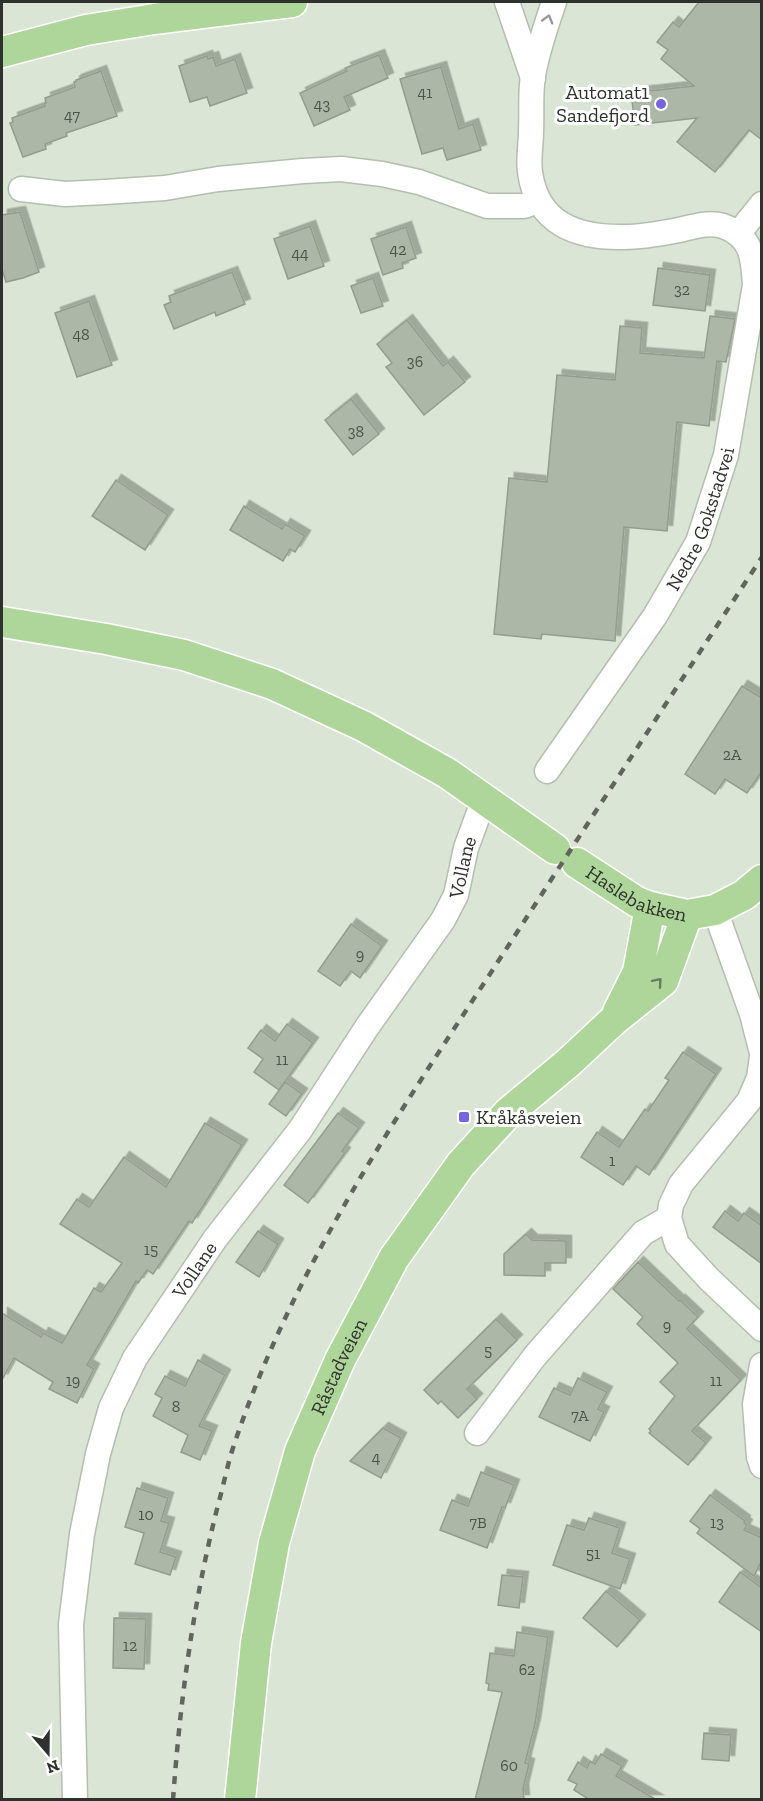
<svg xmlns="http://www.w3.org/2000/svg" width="763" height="1801" font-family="'Zilla Slab',serif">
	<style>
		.building { fill: #adb7a8; stroke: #939d8e; stroke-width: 1.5; filter: url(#shadow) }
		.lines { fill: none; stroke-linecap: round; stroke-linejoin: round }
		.minor-casing { stroke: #b3beaf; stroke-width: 27 }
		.major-casing { stroke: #fff; stroke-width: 33 }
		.minor { stroke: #fff; stroke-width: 24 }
		.major { stroke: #afd69a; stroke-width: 30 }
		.rail { stroke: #60665d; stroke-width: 4.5; stroke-dasharray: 8 8; stroke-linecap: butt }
		.oneway { stroke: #969896 }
		.oneway2 { stroke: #687c5e }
		.poi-dot { fill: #7564de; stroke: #fff; stroke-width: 2 }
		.labels { text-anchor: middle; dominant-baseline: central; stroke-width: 6; stroke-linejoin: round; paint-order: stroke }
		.number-label { font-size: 16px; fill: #4e534b }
		.poi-label { font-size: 20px; fill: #2e322c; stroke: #fff; text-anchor: end }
		.street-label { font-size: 20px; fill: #2e322c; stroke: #fff }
	</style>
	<defs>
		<filter id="shadow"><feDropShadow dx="5.5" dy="-5.5" stdDeviation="0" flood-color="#0004"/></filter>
	</defs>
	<rect width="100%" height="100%" fill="#dae5d5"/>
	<g class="building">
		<polygon points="699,2 762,2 762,140 749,130 715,172 677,142 697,118 635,125 631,93 694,86 661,59 668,50 657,42 673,22 679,27"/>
		<polygon points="379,55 388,78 344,97 350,110 314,126 300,93 347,71 345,68"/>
		<polygon points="207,56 208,59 213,57 216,66 235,59 247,93 210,106 207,97 190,102 179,66"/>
		<polygon points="441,67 459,129 473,124 481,150 447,160 443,148 422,154 400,79"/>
		<polygon points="101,71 117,116 66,133 67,136 45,144 46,149 23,157 10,123 13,122 12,118 45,106 44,104 46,103 45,98 75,87 74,82 76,81 76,80"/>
		<polygon points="20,212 39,272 23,278 6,282 2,269 2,215"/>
		<polygon points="310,226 324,266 288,279 274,239"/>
		<polygon points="406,227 416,258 402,263 403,268 383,275 371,239"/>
		<polygon points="658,268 710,275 705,311 653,305"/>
		<polygon points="232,272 245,304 216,316 215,312 174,329 164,305 171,302 169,296"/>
		<polygon points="373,278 383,306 361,313 351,286"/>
		<polygon points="89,301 112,365 77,377 55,313"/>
		<polygon points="710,316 735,319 726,362 717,361 709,426 677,422 667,531 624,527 615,641 542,634 541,639 494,634 509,478 547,482 557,375 615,380 620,326 642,328 640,353 704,358"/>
		<polygon points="407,320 443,366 448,362 465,382 424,415 386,367 392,363 377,344"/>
		<polygon points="351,399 379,434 353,455 325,420"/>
		<polygon points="116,480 168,515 145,550 92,516"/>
		<polygon points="244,506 282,529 285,524 305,536 295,552 290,549 283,561 230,530"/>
		<polygon points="742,686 762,698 762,771 747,793 725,779 715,794 685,774"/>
		<polygon points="351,924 382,946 360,978 351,971 340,986 318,971"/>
		<polygon points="287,1024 313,1043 279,1090 254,1072 263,1059 248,1048 261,1030 275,1041"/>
		<polygon points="683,1052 716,1074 649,1175 636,1166 623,1185 581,1157 597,1132 619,1147 645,1109 648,1111 669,1080 665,1078"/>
		<polygon points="285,1082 302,1094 286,1116 269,1104"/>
		<polygon points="338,1113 359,1128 342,1151 345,1153 308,1203 284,1185"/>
		<polygon points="205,1123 242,1145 192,1223 189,1221 153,1274 147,1270 138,1283 136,1281 87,1365 94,1369 77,1403 49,1389 53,1382 14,1358 2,1380 2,1313 41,1337 43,1333 62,1343 94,1288 101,1292 122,1263 60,1224 77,1199 89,1207 124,1157 166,1187"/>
		<polygon points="725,1211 738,1221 744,1213 762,1226 762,1264 713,1227"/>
		<polygon points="258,1231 278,1244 259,1277 236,1262"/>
		<polygon points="526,1234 532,1240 566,1241 566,1263 545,1263 545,1276 504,1275 504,1254"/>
		<polygon points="638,1262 679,1301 680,1300 698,1317 687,1329 741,1380 692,1431 706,1443 688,1465 649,1433 651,1431 649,1429 675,1396 660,1382 678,1363 637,1324 643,1317 613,1289"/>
		<polygon points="496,1319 517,1340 467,1389 477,1399 458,1418 441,1401 438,1404 424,1390"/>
		<polygon points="198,1360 225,1375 199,1426 212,1431 200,1460 181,1452 188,1435 153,1416 162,1398 155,1394 165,1376 185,1386"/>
		<polygon points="578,1378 607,1392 598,1409 604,1412 590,1441 539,1417 554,1388 570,1395"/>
		<polygon points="383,1428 401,1438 381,1478 350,1461"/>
		<polygon points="481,1472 514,1485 505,1508 502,1507 487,1548 440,1530 452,1500 468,1506"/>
		<polygon points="137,1488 168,1498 161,1521 169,1523 160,1552 176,1557 170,1575 135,1564 144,1533 125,1527"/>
		<polygon points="710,1495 745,1521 744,1523 747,1525 744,1530 762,1538 762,1560 754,1576 697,1533 700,1529 690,1521"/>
		<polygon points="589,1518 620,1528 612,1553 630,1559 620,1589 553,1565 567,1525 584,1530"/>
		<polygon points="740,1572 762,1588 762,1632 719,1602"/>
		<polygon points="502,1575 523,1577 519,1608 498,1605"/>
		<polygon points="606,1591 640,1620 617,1647 583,1618"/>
		<polygon points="114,1618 146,1619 144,1669 113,1668"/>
		<polygon points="517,1632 548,1637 535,1724 525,1763 529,1764 523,1789 524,1800 475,1800 502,1692 488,1690 489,1684 486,1683 490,1653 514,1656"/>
		<polygon points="704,1733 731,1735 729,1761 702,1759"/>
		<polygon points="601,1754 622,1766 616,1776 657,1800 590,1800 574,1790 577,1784 568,1780 578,1762 587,1768 590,1761 595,1764"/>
	</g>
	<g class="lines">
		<g class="minor-casing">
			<g id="minor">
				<polyline points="507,2 533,78"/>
				<polyline points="21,189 65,194 105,192 165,188 218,179 303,171 341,169 382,174 419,182 487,206 524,206 538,201"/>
				<polyline points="738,234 762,204"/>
				<path id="s1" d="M547,771L655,616L698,542L726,455L755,285C753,258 753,237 723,226C707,221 690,228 674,231C658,234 640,237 624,237C577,238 537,224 530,172C528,159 531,145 531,131C532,113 530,94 533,76C537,51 546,26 554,2"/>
				<polyline points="715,910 752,1014 762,1053"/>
				<polyline points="762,1057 759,1078 749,1101 681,1184 671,1205 669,1218 677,1244 709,1279 762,1329"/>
				<polyline points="762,1365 755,1404 759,1457 762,1466"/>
				<polyline points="477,1433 535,1356 643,1233 669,1218"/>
				<path id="s2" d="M75,1800L71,1624L82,1534L98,1454L111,1408L135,1358L215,1239L300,1130L367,1027L443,920L456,895L466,848L484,799"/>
			</g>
		</g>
		<g class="major-casing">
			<g id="major">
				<polyline points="2,52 86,30 154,19 292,2"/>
				<polyline points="2,622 106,639 184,655 272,684 363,726 447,773 555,849"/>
				<path id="s3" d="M577,863L637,902L650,907L687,915L715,910L744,895L762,880"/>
				<polyline points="618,1012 638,972 650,907"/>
				<path id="s4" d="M240,1800L256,1643L274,1543L300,1451L340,1360L394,1258L461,1164L509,1112L568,1063L614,1020L663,981L687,915"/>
			</g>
		</g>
		<use href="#minor" class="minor"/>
		<use href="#major" class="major"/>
		<path class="rail" d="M173,1800C180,1702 193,1604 217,1509C222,1491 226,1472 231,1454C288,1278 389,1128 490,974C580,835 671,696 762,557"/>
	</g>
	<defs><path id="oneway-chevron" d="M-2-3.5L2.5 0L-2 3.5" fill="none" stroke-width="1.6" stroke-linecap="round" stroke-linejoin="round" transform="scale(1.5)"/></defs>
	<use class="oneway" href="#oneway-chevron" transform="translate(548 19) rotate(-74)"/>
	<use class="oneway2" href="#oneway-chevron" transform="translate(658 982) rotate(-49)"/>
	<g class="poi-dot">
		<circle cx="661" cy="104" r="6"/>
		<rect x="458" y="1111" width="12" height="12" rx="3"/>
	</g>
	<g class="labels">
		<g class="number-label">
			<text x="425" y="92">41</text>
			<text x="322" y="104">43</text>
			<text x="72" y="115">47</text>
			<text x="398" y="249">42</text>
			<text x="300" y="253">44</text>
			<text x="682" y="289">32</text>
			<text x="81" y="334">48</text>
			<text x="415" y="361">36</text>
			<text x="356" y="431">38</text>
			<text x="732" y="754">2A</text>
			<text x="360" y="954">9</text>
			<text x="282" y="1059">11</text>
			<text x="612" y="1160">1</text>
			<text x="151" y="1249">15</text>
			<text x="667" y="1325">9</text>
			<text x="488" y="1350">5</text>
			<text x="73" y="1380">19</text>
			<text x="716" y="1380">11</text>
			<text x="176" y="1406">8</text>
			<text x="580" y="1415">7A</text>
			<text x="376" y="1457">4</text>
			<text x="146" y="1514">10</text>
			<text x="478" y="1522">7B</text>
			<text x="717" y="1522">13</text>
			<text x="593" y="1553">51</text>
			<text x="130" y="1645">12</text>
			<text x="527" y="1669">62</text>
			<text x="509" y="1765">60</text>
		</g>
		<g class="poi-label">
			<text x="649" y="92">Automat1<tspan x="649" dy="23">Sandefjord</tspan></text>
			<text x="476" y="1117" text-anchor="start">Kråkåsveien</text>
		</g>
		<g class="street-label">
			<text stroke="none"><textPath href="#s1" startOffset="297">Nedre Gokstadvei</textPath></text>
			<text stroke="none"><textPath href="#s2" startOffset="1044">Vollane</textPath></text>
			<text stroke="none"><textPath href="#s3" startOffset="68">Haslebakken</textPath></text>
			<text stroke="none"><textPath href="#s2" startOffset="558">Vollane</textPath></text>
			<text stroke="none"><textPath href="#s4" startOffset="448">Råstadveien</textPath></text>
		</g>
	</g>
	<rect width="763" height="1801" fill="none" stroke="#2e322c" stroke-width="6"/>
	<g transform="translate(48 1753) rotate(160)" stroke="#ffffff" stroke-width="4.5" paint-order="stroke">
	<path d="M0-4.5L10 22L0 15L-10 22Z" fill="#2e322c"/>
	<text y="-9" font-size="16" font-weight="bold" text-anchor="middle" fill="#2e322c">N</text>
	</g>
</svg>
